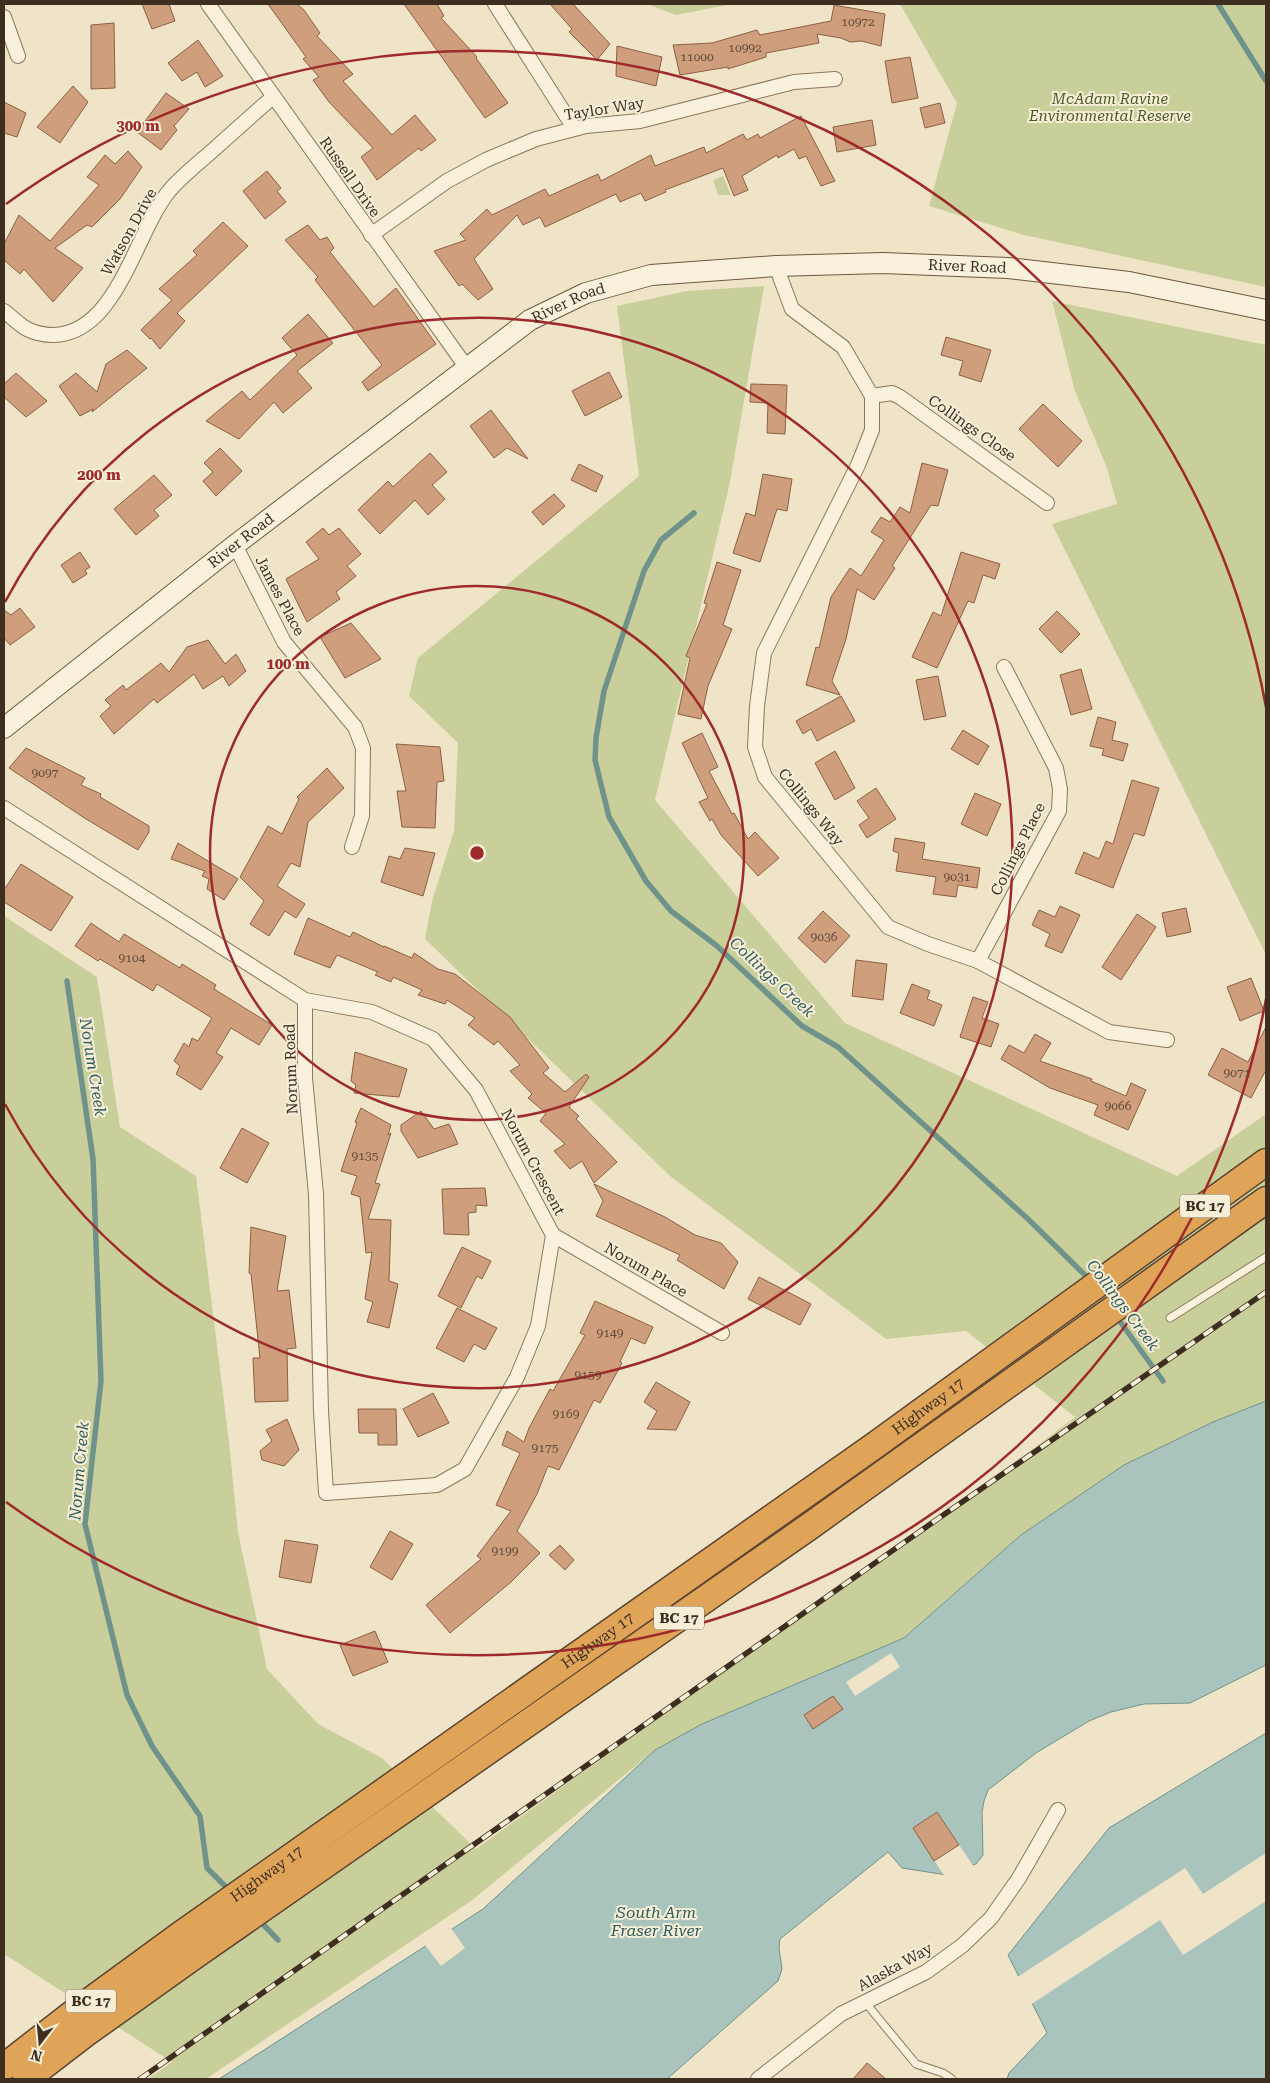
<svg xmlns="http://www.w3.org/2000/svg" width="1270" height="2083" font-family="'Roboto Serif',serif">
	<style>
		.green { fill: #c9cf9b }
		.water { fill: #a9c4bc; stroke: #6f938a }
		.pier { fill: #f0e4c8 }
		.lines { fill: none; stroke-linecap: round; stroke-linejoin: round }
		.stream { stroke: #6f938a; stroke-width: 5.5 }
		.building { fill: #cf9f7d; stroke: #8d5f41 }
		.lane-casing { stroke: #8d765c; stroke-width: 9 }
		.street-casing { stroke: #8d765c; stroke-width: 16 }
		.secondary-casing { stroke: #6f573f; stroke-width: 22 }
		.highway-casing { stroke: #5b4430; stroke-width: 29 }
		.lane { stroke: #faf1dc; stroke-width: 7 }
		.street { stroke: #faf1dc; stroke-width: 14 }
		.secondary { stroke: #faf1dc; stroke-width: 20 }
		.highway { stroke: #e0a458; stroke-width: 26 }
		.rail-casing { stroke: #3d2e20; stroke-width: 5.5 }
		.rail { stroke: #f7eed8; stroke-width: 4; stroke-dasharray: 11; stroke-linecap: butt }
		.ring { fill: none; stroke: #9e2a2b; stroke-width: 2.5 }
		.labels { text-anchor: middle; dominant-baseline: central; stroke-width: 4; stroke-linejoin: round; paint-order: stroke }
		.number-label { font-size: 12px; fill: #624a37 }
		.shield { fill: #f7eed8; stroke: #756857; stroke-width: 1 }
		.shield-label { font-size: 14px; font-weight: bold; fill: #3d2e20 }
		.park-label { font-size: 15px; font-style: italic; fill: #4d5a26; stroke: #f7eed8 }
		.street-label { font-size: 15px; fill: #3d2e20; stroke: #f7eed8 }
		.water-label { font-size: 16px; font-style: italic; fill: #2f5d5a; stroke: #f7eed8 }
		.centre { fill: #9e2a2b; stroke: #f7eed8; stroke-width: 2.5 }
		.ring-label { font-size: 15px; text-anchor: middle; font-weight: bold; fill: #9e2a2b; stroke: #f7eed8; stroke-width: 4; stroke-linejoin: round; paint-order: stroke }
	</style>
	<rect width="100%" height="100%" fill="#f0e4c8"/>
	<g class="green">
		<polygon points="647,4 733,4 676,15"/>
		<polygon points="900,4 1266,4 1266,287 1024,235 929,206 957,103"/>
		<polygon points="723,176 731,195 718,195 713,180"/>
		<polygon points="764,286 730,482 655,800 845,1023 1177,1176 1266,1114 1266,1401 1213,1422 1124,1465 1021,1535 904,1638 702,1724 655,1750 471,1901 206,2079 148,2079 172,2062 4,1954 4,916 97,977 120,1127 196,1176 229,1442 238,1532 267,1669 318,1724 382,1758 476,1849 715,1677 902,1548 1075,1417 966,1331 886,1339 670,1176 425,939 432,901 454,831 458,743 409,696 418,658 639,476 617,306 687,291"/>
		<polygon points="1052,301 1266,345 1266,955 1052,524 1117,504 1107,468 1075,391"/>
	</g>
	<g class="water">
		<polygon points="1266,1401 1266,1665 1190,1703 1144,1704 1111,1712 1089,1721 1036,1753 988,1790 984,1801 982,1812 983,1855 976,1864 947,1875 902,1868 888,1852 780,1939 779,1948 782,1969 778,1981 667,2079 219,2079 483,1909 655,1750 702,1724 904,1638 1021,1535 1124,1465 1213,1422"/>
		<polygon points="1266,1733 1266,2079 1007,2079 1009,2073 1047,2033 1008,1955 1109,1828"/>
	</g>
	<g class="pier">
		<polygon points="891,1653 900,1667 855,1696 846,1682"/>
		<polygon points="937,1812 974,1867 945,1877 913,1828"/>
		<polygon points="1266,1853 1266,1901 1183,1955 1160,1920 1030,2005 1016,1978 1185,1868 1203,1894"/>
		<polygon points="451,1928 465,1948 441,1966 425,1945"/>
	</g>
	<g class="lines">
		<g class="stream">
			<polyline points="1218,4 1266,81"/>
			<polyline points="694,513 661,540 644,571 604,691 596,738 595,760 609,817 646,881 671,911 717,946 802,1026 838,1047 1028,1219 1090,1280"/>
			<polyline points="67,981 93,1159 101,1381 85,1524 127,1695 152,1746 200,1816 207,1868 231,1892"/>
			<polyline points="1116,1316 1163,1381"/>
			<polyline points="259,1920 278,1940"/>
		</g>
	</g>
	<g class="building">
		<polygon points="142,4 169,4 175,21 152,29"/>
		<polygon points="268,4 297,4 304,10 320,33 317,36 353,74 343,81 392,135 415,115 436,140 421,151 419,148 377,180 361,157 373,148 329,102 313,80 319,77 303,59 306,57"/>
		<polygon points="404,4 437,4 444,16 441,18 477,57 476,58 508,103 485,118"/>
		<polygon points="550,4 573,4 610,44 597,60 569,32 572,29"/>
		<polygon points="834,5 885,14 881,46 861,41 850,42 841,38 817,34 819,43 766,53 766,57 728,69 728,67 680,75 673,45 712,43 757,30 760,35 831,21"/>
		<polygon points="114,23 115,88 91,89 91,25"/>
		<polygon points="198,40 223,76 205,87 197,72 182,81 168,63"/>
		<polygon points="617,46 662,57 656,86 616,76"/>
		<polygon points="910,57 918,98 892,103 885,61"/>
		<polygon points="73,86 88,102 60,143 37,127"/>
		<polygon points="166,93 189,109 174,126 177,130 161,150 137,132"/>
		<polygon points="4,102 26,113 17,137 4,133"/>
		<polygon points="940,103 945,123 925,128 920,108"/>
		<polygon points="801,116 835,181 821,186 806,156 799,159 794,149 778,158 777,155 742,176 748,190 734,196 723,168 665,190 666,192 645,201 641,193 620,202 616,194 545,227 540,217 523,225 517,215 474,259 493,289 478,300 462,284 459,286 434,251 466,240 460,234 487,209 492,215 545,189 549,196 598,174 601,181 651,155 655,166 704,147 706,153 743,134 747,140 758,134 760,138"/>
		<polygon points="872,120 876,145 837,152 833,127"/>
		<polygon points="128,151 142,167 120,199 92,227 87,225 55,248 83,268 53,302 24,269 20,274 4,260 4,244 19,215 50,241 99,185 87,177 105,155 115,164"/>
		<polygon points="267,171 281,188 277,191 286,202 265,219 243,191"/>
		<polygon points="223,222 248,246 177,313 185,321 160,349 151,338 150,339 141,330 172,300 159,289 197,255 193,251"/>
		<polygon points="308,225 320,240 327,237 334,248 330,252 374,307 396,288 436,344 368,391 362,382 382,365 315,280 318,277 285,240"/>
		<polygon points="308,314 333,343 297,371 312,388 283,413 274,402 239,439 206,421 242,391 250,400 297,355 282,338"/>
		<polygon points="946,337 991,350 981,382 959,375 963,361 941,355"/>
		<polygon points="127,350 147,368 92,412 93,409 80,416 59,386 76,373 97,392 106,364"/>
		<polygon points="609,372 622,397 585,416 572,391"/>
		<polygon points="16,373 47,401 26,417 4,397 4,384"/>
		<polygon points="751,384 787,385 785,434 767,433 768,403 750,402"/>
		<polygon points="1043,404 1082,441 1058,467 1019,429"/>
		<polygon points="491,410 528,459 507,448 494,458 470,426"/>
		<polygon points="220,448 242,471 216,496 203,481 213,472 204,463"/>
		<polygon points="430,453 447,472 432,485 445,499 428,515 415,500 380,534 358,510 388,481 393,487"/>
		<polygon points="922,463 948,470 938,506 931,505 892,566 895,568 874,600 857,589 846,639 832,681 840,695 806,685 816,647 819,648 831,597 850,568 861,576 884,540 871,532 881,517 890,522 900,507 910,513"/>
		<polygon points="579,464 603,476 596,492 571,480"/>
		<polygon points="763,474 792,479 787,511 777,509 760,562 733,553 746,513 755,516"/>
		<polygon points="154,475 172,495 154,510 159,516 136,535 114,509"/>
		<polygon points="554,494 565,506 543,525 532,512"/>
		<polygon points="323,528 329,535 339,528 361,554 347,566 356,576 336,592 340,599 307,622 286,579 319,559 306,542"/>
		<polygon points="80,552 90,567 85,570 87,574 73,583 61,565"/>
		<polygon points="961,552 1000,564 995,579 983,575 974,603 968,601 937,668 912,657 933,612 941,616"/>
		<polygon points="717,562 741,570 723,625 732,629 708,686 701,719 678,714 690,658 686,656 707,604 704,603"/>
		<polygon points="20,608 35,627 10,645 4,638 4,610 11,615"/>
		<polygon points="1057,611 1080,634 1061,653 1039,629"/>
		<polygon points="351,623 381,659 345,678 320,637"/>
		<polygon points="208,640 225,664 236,654 246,671 229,686 223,676 203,689 194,674 157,703 154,699 114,734 100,716 111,706 105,700 123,685 126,690 161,663 169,672 187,647"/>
		<polygon points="1081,669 1092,709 1071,715 1060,675"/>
		<polygon points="938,676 946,716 924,720 916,680"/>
		<polygon points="841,696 855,721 817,741 811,729 803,734 796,721"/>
		<polygon points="1098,717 1116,722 1112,740 1128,744 1123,761 1102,755 1104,749 1090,746"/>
		<polygon points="963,730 989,746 978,765 951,749"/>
		<polygon points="702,733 718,767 709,771 732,814 734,813 748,839 755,832 779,858 758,876 721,835 712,819 710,821 699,802 708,798 682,743"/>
		<polygon points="396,744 440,747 444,781 437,782 435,828 402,827 397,791 406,791"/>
		<polygon points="26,748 85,778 81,785 101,794 100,797 149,826 149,832 138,850 86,819 9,768"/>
		<polygon points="835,751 855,788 835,800 815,763"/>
		<polygon points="327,768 344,788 308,822 300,867 291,863 277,886 305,904 296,918 285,911 269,936 250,924 264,901 240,877 268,826 282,834 299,799 297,797"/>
		<polygon points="1132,780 1159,788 1144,836 1134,833 1113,888 1075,873 1084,852 1099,859 1106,841 1113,844"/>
		<polygon points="876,788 896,819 867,838 859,825 869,818 857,801"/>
		<polygon points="975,793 1001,804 987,836 961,824"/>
		<polygon points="895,838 925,843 922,859 980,868 977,888 958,885 956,897 933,894 936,877 896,871 899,853 893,851"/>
		<polygon points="178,843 238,879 224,900 207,889 209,879 202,876 205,871 171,859"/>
		<polygon points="405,848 435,853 423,896 381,882 389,856 400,859"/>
		<polygon points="21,864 73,897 51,931 4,902 4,890"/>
		<polygon points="1060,906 1080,915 1062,953 1045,946 1050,934 1032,925 1039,910 1055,917"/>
		<polygon points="1186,908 1191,932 1167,937 1162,913"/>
		<polygon points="823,911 850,936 825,963 798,938"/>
		<polygon points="1137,914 1156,927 1121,980 1102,967"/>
		<polygon points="308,918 350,937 353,932 384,947 384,946 412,958 414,953 438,969 455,974 510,1017 549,1068 543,1073 565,1092 586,1074 589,1077 569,1107 579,1116 576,1119 617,1162 594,1183 582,1161 570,1169 554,1151 565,1144 540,1121 546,1113 528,1098 532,1094 510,1071 520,1065 498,1041 494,1045 468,1025 475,1018 447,1000 445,1004 418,995 422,990 393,977 391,982 375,975 378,972 337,955 330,968 294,954"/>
		<polygon points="91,923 119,942 124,934 180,968 182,964 216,985 214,989 272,1025 259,1045 231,1028 216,1053 223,1057 201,1090 176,1074 180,1066 174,1061 184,1043 189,1047 192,1038 198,1041 212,1018 157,984 153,991 100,959 98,961 75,946"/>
		<polygon points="856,960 887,964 883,1000 852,996"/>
		<polygon points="1251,978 1264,1011 1240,1021 1227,987"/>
		<polygon points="912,984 930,991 927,999 942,1005 934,1026 900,1013"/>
		<polygon points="973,997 988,1002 982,1018 999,1024 991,1047 960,1037"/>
		<polygon points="1266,1027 1266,1070 1251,1098 1208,1075 1222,1048 1248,1062"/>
		<polygon points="1035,1034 1051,1043 1040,1061 1092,1079 1091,1081 1126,1096 1131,1083 1146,1090 1128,1130 1094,1115 1098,1105 1050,1088 1001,1059 1009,1045 1024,1053"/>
		<polygon points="355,1052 407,1069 399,1097 354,1093 356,1085 351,1081"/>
		<polygon points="361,1108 391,1125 388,1135 391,1133 375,1183 380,1184 368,1219 391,1220 389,1281 398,1284 389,1328 367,1322 373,1302 365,1299 372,1252 366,1253 360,1197 351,1194 357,1176 341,1171 357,1123 355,1122"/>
		<polygon points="421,1111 434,1129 449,1124 458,1144 418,1158 401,1131 401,1125"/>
		<polygon points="242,1128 269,1143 247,1183 220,1168"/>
		<polygon points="594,1184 665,1217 695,1235 721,1243 738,1262 724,1289 677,1260 680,1255 596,1216 603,1201"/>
		<polygon points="485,1188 487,1206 476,1205 476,1212 468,1213 469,1235 444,1234 442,1189"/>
		<polygon points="251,1227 286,1236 277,1291 289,1290 296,1348 287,1349 288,1401 255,1402 253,1358 260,1358 251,1274 249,1273"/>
		<polygon points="462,1247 491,1261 482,1279 477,1276 461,1308 438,1296"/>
		<polygon points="759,1277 811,1304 800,1325 748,1299"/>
		<polygon points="595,1301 653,1327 645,1344 631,1338 620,1362 622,1363 600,1403 594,1400 559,1470 548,1466 537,1494 517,1531 540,1553 511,1582 450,1633 426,1605 481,1559 477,1556 511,1511 496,1505 520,1453 502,1445 507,1431 524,1442 529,1428 550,1389 553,1391 585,1335 580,1333"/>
		<polygon points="457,1308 497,1328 485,1350 474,1344 464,1362 436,1348"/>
		<polygon points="656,1382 690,1402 676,1430 647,1429 657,1411 644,1402"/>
		<polygon points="433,1393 449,1423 418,1437 403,1409"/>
		<polygon points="358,1409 396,1409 397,1445 378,1445 378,1433 359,1433"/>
		<polygon points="287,1419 299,1450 284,1466 262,1460 260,1451 272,1441 266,1430"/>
		<polygon points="390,1531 413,1544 392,1580 370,1567"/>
		<polygon points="285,1540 318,1545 311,1583 279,1577"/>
		<polygon points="560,1545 574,1560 565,1570 549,1555"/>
		<polygon points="375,1631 388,1662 353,1676 340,1645"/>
		<polygon points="833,1696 843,1709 813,1729 804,1715"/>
		<polygon points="937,1812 959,1845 934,1861 913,1828"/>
		<polygon points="867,2063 886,2079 853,2079"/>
	</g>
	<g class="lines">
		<g class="lane-casing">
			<g id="lane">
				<polyline points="1170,1318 1266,1257"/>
				<polyline points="865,2002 916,2064 943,2073 952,2079"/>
			</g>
		</g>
		<g class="street-casing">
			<g id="street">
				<polyline points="208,4 467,368"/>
				<polyline points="495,4 574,128"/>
				<polyline points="4,17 18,56"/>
				<polyline points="371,235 447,181 486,160 536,139 586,126 640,121 794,82 835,79"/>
				<polyline points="776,266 792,309 843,347 872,396 872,430 858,465 764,653 757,706 755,747 765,777 888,927 928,944 978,961 1109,1032 1167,1040"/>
				<path d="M4,311C11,316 19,325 27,329C35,333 45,335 53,335C117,334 135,233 169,191C181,177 196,165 211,152C231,134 252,115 273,97"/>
				<polyline points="872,396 892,393 900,397 1047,503"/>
				<polyline points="235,545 284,642 355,727 363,748 362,816 352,847"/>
				<polyline points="4,808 305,1000 372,1012 433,1039 476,1090 553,1235 538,1326 517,1377 465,1469 437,1485 326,1493 321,1411 316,1194 305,1078 305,1000"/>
				<polyline points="978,961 1059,811 1060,789 1056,768 1004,667"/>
				<polyline points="553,1235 722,1333"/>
				<polyline points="758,2079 841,2014 926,1972 963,1945 991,1918 1019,1878 1058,1810"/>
			</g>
		</g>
		<g class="secondary-casing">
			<g id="secondary">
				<path id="s1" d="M4,728L235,545L530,320L586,293L651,275L776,266L883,263L1008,268L1129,282L1266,310"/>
			</g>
		</g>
		<g class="highway-casing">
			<g id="highway">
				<path id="s2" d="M4,2067L71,2015L179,1936L874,1446L1266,1162"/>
				<polyline points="26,2079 86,2033 194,1956 810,1526 1266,1200"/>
			</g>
		</g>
		<use href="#lane" class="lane"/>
		<use href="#street" class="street"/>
		<use href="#secondary" class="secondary"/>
		<use href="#highway" class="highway"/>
		<g class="rail-casing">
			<polyline id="rail" points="140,2079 939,1518 1266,1292"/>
		</g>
		<use href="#rail" class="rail"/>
	</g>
	<g class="ring">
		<circle cx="477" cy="853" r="267"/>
		<path d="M5 602A535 535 0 1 1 5 1104"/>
		<path d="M1266 999A802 802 0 0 1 6 1502M6 204A802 802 0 0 1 1266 707"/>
	</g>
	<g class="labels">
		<g class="number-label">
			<text x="858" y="22">10972</text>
			<text x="745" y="48">10992</text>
			<text x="697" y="57">11000</text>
			<text x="45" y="773">9097</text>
			<text x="957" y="877">9031</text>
			<text x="824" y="937">9036</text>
			<text x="132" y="958">9104</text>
			<text x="1237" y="1073">9071</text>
			<text x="1118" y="1106">9066</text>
			<text x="365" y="1156">9135</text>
			<text x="610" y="1333">9149</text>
			<text x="588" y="1375">9159</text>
			<text x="566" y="1414">9169</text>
			<text x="545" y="1448">9175</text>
			<text x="505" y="1551">9199</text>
		</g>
		<g class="shield">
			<rect x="1180" y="1194.5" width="50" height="23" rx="4"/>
			<rect x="654" y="1606.5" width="50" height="23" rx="4"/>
			<rect x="66" y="1989.5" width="50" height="23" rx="4"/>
		</g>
		<g class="shield-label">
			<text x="1205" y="1206">BC 17</text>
			<text x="679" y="1618">BC 17</text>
			<text x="91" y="2001">BC 17</text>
		</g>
		<g class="park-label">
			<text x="1110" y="99">McAdam Ravine<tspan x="1110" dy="17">Environmental Reserve</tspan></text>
		</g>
		<g class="street-label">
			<text transform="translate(604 109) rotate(-9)">Taylor Way</text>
			<text transform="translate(350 177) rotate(55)">Russell Drive</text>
			<text transform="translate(129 232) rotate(-61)">Watson Drive</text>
			<text stroke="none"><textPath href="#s1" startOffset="1112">River Road</textPath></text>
			<text stroke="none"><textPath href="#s1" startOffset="708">River Road</textPath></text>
			<text transform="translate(972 428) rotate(35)">Collings Close</text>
			<text stroke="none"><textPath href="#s1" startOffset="302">River Road</textPath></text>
			<text transform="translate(280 596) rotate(62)">James Place</text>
			<text transform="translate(811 807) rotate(51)">Collings Way</text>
			<text transform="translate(1018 849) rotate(-63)">Collings Place</text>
			<text transform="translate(291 1069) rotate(-92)">Norum Road</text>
			<text transform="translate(533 1162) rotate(62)">Norum Crescent</text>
			<text transform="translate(646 1270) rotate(30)">Norum Place</text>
			<text stroke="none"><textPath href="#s2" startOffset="1136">Highway 17</textPath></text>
			<text stroke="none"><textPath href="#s2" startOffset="731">Highway 17</textPath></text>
			<text stroke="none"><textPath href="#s2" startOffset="326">Highway 17</textPath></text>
			<text transform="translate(895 1967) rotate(-29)">Alaska Way</text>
		</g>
		<g class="water-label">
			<text transform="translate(772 977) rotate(43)">Collings Creek</text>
			<text transform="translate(93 1067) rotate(81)">Norum Creek</text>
			<text transform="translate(1123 1305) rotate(53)">Collings Creek</text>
			<text transform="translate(79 1471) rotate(-85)">Norum Creek</text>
			<text x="656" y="1912">South Arm<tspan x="656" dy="18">Fraser River</tspan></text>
		</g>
	</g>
	<circle cx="477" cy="853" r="8" class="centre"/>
	<g class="ring-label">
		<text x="138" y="131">300 m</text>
		<text x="99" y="480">200 m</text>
		<text x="288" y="669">100 m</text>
	</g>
	<rect width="1270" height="2083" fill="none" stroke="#3d2e20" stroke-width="10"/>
	<g transform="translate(40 2043) rotate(196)" stroke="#f7eed8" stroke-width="4" paint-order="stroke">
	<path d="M0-4L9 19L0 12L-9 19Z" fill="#3d2e20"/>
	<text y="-8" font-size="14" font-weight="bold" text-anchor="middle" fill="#3d2e20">N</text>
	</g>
</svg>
